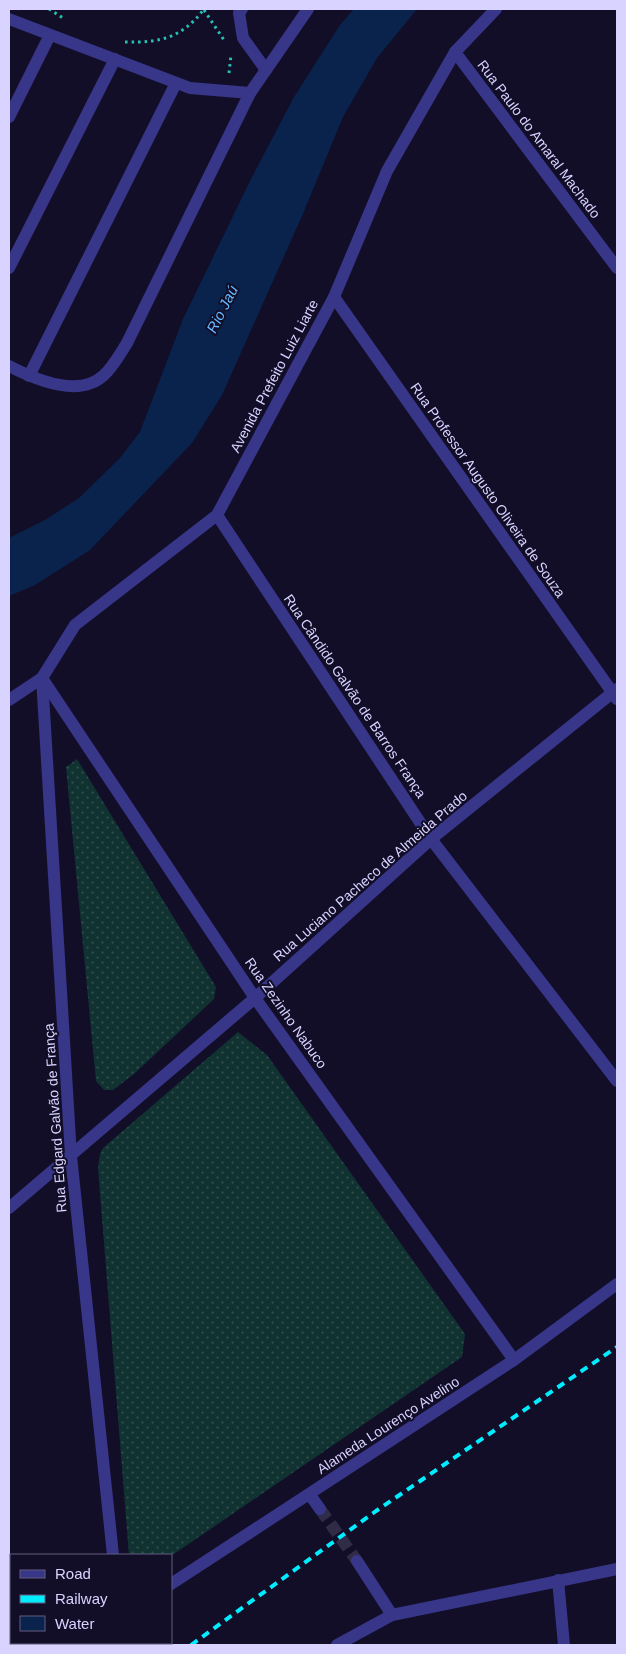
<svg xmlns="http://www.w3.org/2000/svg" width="626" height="1654" font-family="Helvetica,sans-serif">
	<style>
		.grass { fill: url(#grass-dots) }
		.water { fill: #09234c }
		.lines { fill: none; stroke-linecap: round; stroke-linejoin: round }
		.minor-tunnel { stroke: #302c48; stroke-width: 12; stroke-dasharray: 12 6; stroke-linecap: butt }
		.path { stroke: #28c0b3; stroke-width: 3; stroke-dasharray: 2.5 4; stroke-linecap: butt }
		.minor { stroke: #373689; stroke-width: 12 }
		.rail { stroke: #00ecff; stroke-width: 4; stroke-dasharray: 8 6; stroke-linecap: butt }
		.labels { text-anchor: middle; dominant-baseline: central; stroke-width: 4; stroke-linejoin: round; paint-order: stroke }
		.street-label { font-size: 14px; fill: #d8d4ff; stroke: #120e28 }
		.water-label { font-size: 15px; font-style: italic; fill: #62baff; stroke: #120e28 }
	</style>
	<defs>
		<pattern id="grass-dots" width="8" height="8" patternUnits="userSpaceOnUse" patternTransform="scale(1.25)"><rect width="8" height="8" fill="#103230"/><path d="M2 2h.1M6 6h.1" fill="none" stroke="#324f4f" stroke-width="1.8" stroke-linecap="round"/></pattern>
	</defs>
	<rect width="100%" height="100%" fill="#120e28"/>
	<g class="grass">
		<polygon points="77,759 216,987 214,999 134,1074 113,1090 104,1090 96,1081 66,767"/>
		<polygon points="238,1032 267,1055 465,1334 462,1357 171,1556 129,1555 98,1168 100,1154 103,1148"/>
	</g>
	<polygon class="water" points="354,9 417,9 377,58 343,117 302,216 222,395 192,443 90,550 35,585 9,596 9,538 45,520 79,498 120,458 140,432 183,319 251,179 294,97 340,25"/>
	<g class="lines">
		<polyline class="minor-tunnel" points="320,1509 357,1561"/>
		<g class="path">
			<polyline points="49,9 63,18"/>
			<polyline points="204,10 224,40"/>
			<path d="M125,42C160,43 182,38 204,9"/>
			<polyline points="229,73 231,55"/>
		</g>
		<g class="minor">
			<polyline points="242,9 239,13 243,38 266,70"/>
			<polyline points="9,19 190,88 250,93"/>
			<polyline points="455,52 617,268"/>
			<polyline points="9,117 50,35"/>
			<polyline points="9,268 115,59"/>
			<polyline points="334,297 617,699"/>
			<path d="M9,366C34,379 79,399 104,375C113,367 120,354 127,343L250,93L308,9"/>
			<polyline points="29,376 176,83"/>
			<polyline points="217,515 431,839 617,1081"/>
			<polyline points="42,678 71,1156 113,1555"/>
			<polyline points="42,678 255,998 514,1360"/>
			<polyline points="9,700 42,678 75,625 217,515 334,297 387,171 455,52 496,9"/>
			<polyline points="9,1208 255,998 431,839 617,689"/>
			<polyline points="310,1495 320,1509"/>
			<polyline points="357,1561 392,1615"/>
			<polyline points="558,1580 564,1645"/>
			<polyline points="171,1584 514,1360 617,1284"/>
			<polyline points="84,1645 87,1643"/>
			<polyline points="337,1645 392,1615 617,1569"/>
		</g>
		<polyline class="rail" points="191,1645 376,1511 617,1347"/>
	</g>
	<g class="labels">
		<g class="street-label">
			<text transform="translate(539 139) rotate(53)">Rua Paulo do Amaral Machado</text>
			<text transform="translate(274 376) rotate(-62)">Avenida Prefeito Luiz Liarte</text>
			<text transform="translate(488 490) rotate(55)">Rua Professor Augusto Oliveira de Souza</text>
			<text transform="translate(355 696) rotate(56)">Rua Cândido Galvão de Barros França</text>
			<text transform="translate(370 876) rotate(-41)">Rua Luciano Pacheco de Almeida Prado</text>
			<text transform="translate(286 1013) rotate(55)">Rua Zezinho Nabuco</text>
			<text transform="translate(55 1118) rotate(-94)">Rua Edgard Galvão de França</text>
			<text transform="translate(388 1425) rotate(-33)">Alameda Lourenço Avelino</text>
		</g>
		<g class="water-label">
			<text transform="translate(222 309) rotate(-63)">Rio Jaú</text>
		</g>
	</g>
	<rect width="626" height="1654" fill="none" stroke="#d8d4ff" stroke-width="20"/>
	<rect x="10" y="1554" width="162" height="90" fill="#120e28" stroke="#615d7e"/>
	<rect x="20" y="1570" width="25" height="8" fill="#373689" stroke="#615d7e"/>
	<text x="55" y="1579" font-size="15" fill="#d8d4ff">Road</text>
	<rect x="20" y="1595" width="25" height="8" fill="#00ecff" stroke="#615d7e"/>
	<text x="55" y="1604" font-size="15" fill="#d8d4ff">Railway</text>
	<rect x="20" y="1616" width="25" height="15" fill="#09234c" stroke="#615d7e"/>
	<text x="55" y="1629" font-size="15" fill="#d8d4ff">Water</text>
</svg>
